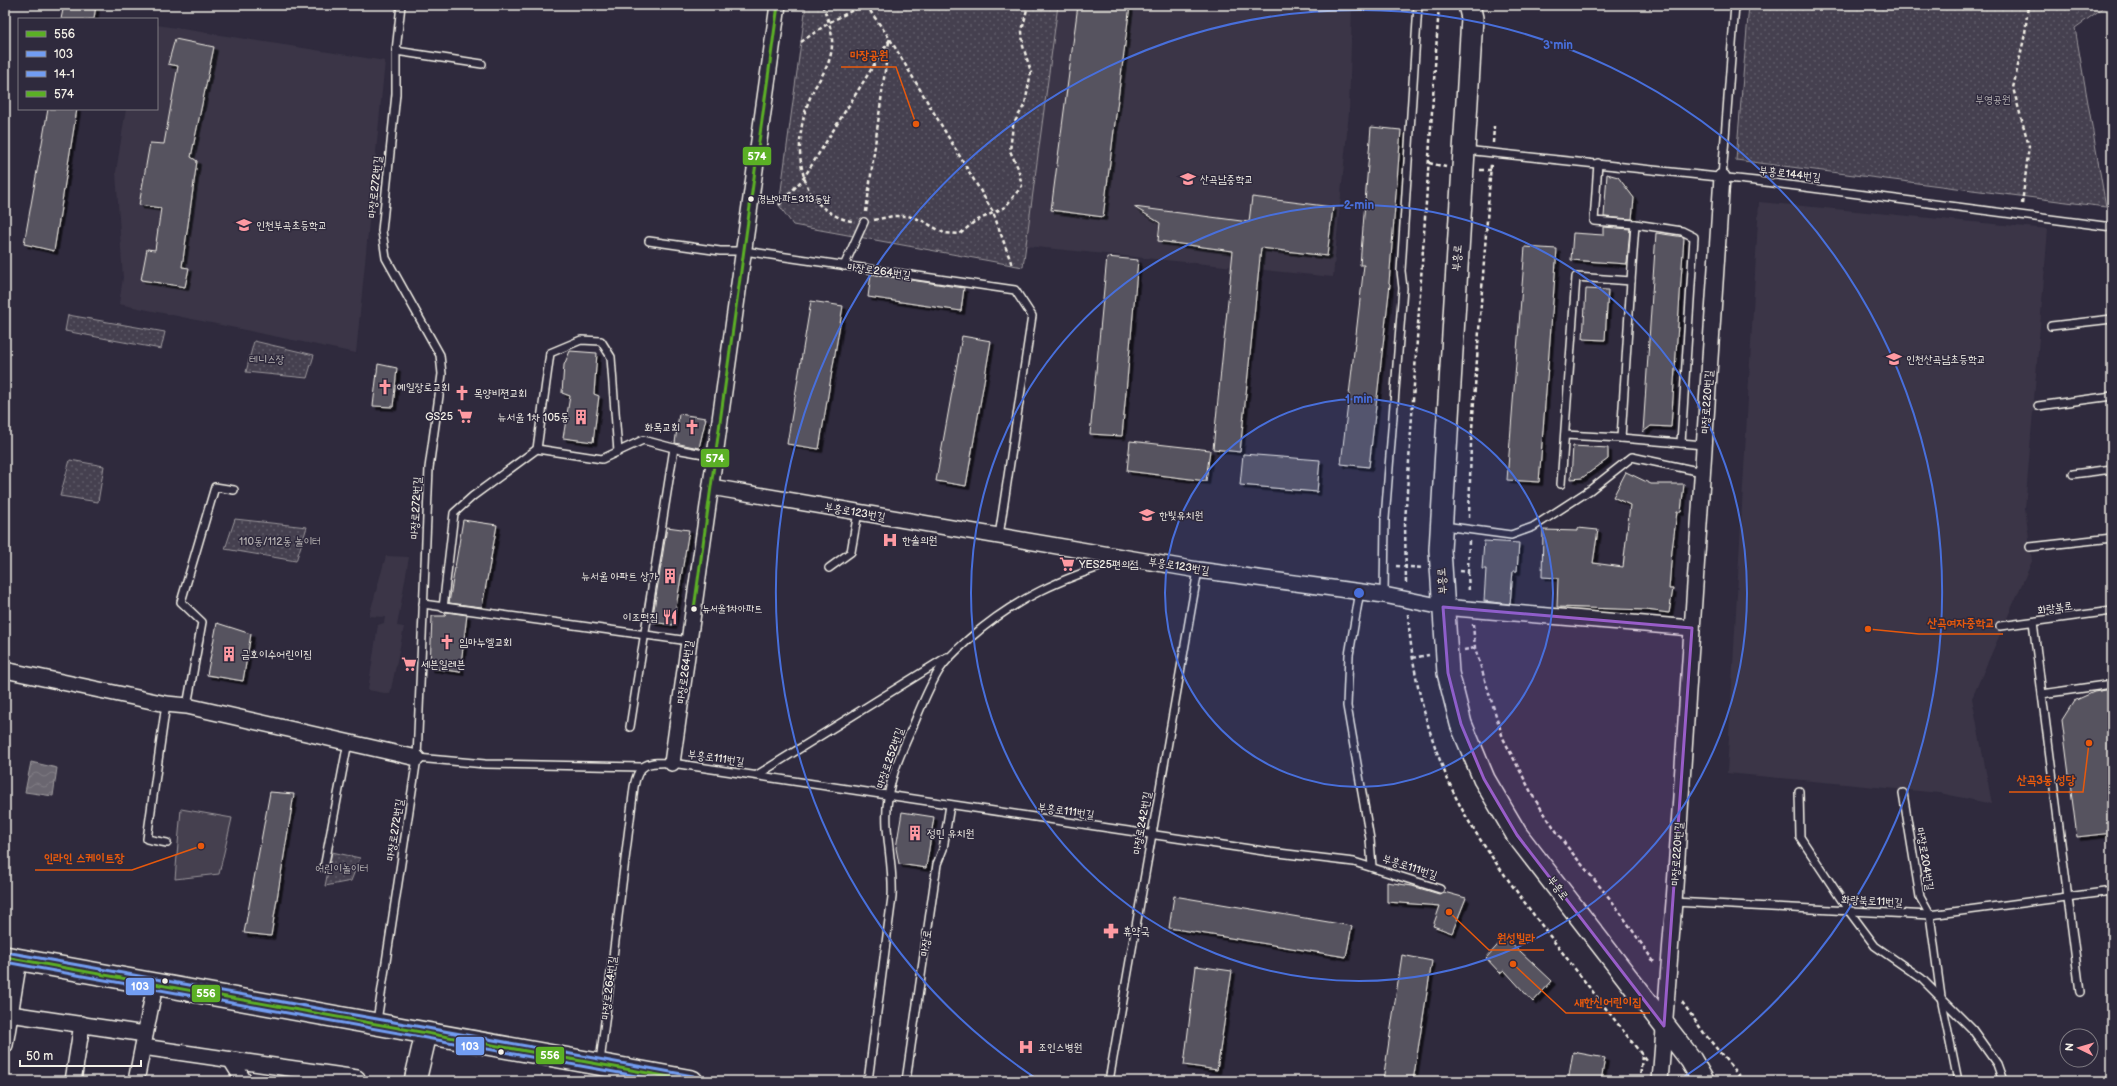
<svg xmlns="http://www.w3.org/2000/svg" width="2117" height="1086" font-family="'Balsamiq Sans','Poor Story',sans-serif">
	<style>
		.built { fill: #3b3647 }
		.grass { fill: url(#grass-dots); stroke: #9c989c }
		.garden { fill: #454050; stroke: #9c989c }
		.water { fill: url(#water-waves); stroke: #a19ea0 }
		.building { fill: #56525f; stroke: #f4f1e8; filter: url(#shadow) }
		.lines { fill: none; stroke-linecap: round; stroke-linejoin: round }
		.service-casing { stroke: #f4f1e8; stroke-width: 10 }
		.minor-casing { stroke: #f4f1e8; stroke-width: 18 }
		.secondary-casing { stroke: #f4f1e8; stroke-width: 24 }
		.path { stroke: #f4f1e8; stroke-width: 2.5; stroke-dasharray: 4 3; stroke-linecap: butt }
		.service { stroke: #2f2a3d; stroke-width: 7 }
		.minor { stroke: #2f2a3d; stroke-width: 15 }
		.secondary { stroke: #2f2a3d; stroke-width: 21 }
		.bus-1-casing { stroke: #2f2a3d; stroke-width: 6 }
		.bus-2-casing { stroke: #2f2a3d; stroke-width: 6 }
		.bus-3-casing { stroke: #2f2a3d; stroke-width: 6 }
		.bus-4-casing { stroke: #2f2a3d; stroke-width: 6 }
		.bus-1 { stroke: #5bb025; stroke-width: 3 }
		.bus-2 { stroke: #729df2; stroke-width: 3 }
		.bus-3 { stroke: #729df2; stroke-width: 3 }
		.bus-4 { stroke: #5bb025; stroke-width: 3 }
		.marked { fill: #995dc9; fill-opacity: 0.2; stroke: #995dc9; stroke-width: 3; stroke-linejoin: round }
		.ring { fill: none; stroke: #486fdb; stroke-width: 2 }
		.bus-dot { fill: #f4f1e8; stroke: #2f2a3d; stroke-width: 1.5 }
		.labels { text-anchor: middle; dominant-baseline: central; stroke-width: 3; stroke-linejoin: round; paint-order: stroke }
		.bus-label { font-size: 10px; fill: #f4f1e8; stroke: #2f2a3d; text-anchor: start }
		.park-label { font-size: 11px; fill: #b7b3b3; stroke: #2f2a3d }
		.street-label { font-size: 11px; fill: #f4f1e8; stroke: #2f2a3d }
		.poi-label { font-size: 11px; fill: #f4f1e8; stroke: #2f2a3d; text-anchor: start }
		.centre { fill: #486fdb; stroke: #2f2a3d; stroke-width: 2 }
		.ring-label { font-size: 12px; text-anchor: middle; font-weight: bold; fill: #486fdb; stroke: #2f2a3d; stroke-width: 3; stroke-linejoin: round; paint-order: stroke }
		.leader { fill: none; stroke: #e8590c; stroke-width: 1.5 }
		.callout-dot { fill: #e8590c; stroke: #2f2a3d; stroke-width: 1.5 }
		.callout-label { font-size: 12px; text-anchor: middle; font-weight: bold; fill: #e8590c; stroke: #2f2a3d; stroke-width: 3; stroke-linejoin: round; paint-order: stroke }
		.line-badge { stroke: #2f2a3d; stroke-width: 1.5 }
		.badge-label { font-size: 11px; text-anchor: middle; font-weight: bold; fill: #fff }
	</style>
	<defs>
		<pattern id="grass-dots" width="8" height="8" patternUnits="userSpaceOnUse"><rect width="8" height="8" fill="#454050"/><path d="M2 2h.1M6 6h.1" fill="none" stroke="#605c69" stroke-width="1.8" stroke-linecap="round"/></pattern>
		<pattern id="water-waves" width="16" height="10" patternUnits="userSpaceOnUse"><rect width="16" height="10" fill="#6a6670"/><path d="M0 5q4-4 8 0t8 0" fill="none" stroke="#807c84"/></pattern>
		<filter id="shadow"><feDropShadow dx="3.5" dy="3.5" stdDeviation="0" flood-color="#0009"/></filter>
	</defs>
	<rect width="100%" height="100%" fill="#2f2a3d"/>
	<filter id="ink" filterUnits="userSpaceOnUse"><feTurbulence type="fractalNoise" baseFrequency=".025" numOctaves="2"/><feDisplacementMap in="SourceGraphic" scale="8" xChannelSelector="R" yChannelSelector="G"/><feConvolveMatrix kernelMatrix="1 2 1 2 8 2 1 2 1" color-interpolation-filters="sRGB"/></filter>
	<g filter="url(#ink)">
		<g class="built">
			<polygon points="1055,5 1352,5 1349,112 1333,277 1026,246"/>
			<polygon points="157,25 385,61 356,353 119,304 123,278 116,172 126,109 157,109"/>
			<polygon points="1759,202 2048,229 2025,508 2032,561 1972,698 1992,804 1940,793 1727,773"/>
			<polygon points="386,556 409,557 397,626 404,627 390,694 368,690 378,625 384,623 385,617 369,616"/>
		</g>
		<g class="grass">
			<polygon points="806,5 1058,5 1023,267 793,225 779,205"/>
			<polygon points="1749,5 2107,5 2075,28 2106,207 1736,160"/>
			<polygon points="68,315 165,332 161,349 65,331"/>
			<polygon points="254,341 314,355 307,378 246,372"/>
			<polygon points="70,460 104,466 98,502 60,496"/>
			<polygon points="235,519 307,527 296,561 225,549"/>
			<polygon points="332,852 360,858 351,881 325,886"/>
		</g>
		<polygon class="garden" points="181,809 232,818 219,874 175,879"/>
		<polygon class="water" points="31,762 57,768 53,796 25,792"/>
		<g class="building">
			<polygon points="64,5 96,5 94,19 61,19"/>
			<polygon points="1078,5 1130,5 1103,217 1051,210"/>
			<polygon points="175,39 214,47 191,157 197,161 182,267 189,268 185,287 141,280 147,249 155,250 161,208 139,205 150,143 164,144 178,66 168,64"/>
			<polygon points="48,109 77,109 54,251 24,244"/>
			<polygon points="1371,127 1401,130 1389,283 1390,284 1369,467 1341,464 1364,265 1360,265"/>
			<polygon points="1607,174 1618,177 1634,198 1632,219 1604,217"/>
			<polygon points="1252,197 1333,207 1327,256 1261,248 1240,452 1213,449 1233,251 1158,241 1160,223 1134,207 1249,222"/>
			<polygon points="1603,227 1630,229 1627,264 1571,260 1573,233 1603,235"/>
			<polygon points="1656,233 1684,237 1671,427 1651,426 1643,432"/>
			<polygon points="1525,247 1557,249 1539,482 1507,480"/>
			<polygon points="1107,257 1138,260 1122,436 1090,434"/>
			<polygon points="871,274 964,288 961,311 868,297"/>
			<polygon points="1586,289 1608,290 1605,340 1583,339"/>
			<polygon points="811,301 843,306 819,449 787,444"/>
			<polygon points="962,336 991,341 966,486 936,481"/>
			<polygon points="570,351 597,353 594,394 599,396 593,442 563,438 570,396 562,393 564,365"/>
			<polygon points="378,364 397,368 393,407 373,406"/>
			<polygon points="679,414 706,418 699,448 675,443"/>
			<polygon points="1130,441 1210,450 1206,481 1127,471"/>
			<polygon points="1573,446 1608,448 1608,459 1582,478 1571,479"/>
			<polygon points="1243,454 1320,460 1317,492 1240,485"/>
			<polygon points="1626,472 1651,484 1684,484 1681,512 1677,512 1672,550 1669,589 1673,589 1669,613 1646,610 1557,607 1558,578 1542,577 1543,530 1578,531 1578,528 1598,530 1593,563 1623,567 1630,505 1613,497"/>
			<polygon points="463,520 497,525 482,607 449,603"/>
			<polygon points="667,527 689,530 673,625 652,622"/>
			<polygon points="1484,541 1519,543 1517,571 1513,571 1510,604 1484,601 1486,569 1482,569"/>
			<polygon points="446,612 467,615 460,672 430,668 432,616 445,616"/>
			<polygon points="217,623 251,634 243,681 207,675"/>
			<polygon points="2112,689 2112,833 2077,837 2062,720 2074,701 2094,692"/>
			<polygon points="270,792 294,794 271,936 244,933"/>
			<polygon points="902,812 934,817 926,868 899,864 896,848"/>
			<polygon points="1387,882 1412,886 1439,894 1444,892 1466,898 1452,933 1433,926 1440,906 1387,902"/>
			<polygon points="1174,896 1352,926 1346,957 1169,928"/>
			<polygon points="1505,937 1552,981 1533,1002 1504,970 1500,973 1486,958"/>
			<polygon points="1402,955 1432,961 1413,1081 1383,1081"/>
			<polygon points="1196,966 1232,971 1217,1070 1184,1065"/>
			<polygon points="1573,1052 1605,1058 1601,1081 1568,1081"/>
		</g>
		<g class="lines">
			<g class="service-casing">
				<g id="service">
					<polyline points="396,51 482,64"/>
					<polyline points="1465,150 1765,182 2112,227"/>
					<polyline points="1598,163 1594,221 1635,224 1631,281"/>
					<polyline points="1722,177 1735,5"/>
					<polyline points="1635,224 1682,231 1694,237 1681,443"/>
					<polyline points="649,241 720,251 744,251 1015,290 1032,316 999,536"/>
					<polyline points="844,266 864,222"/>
					<polyline points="2051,326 2112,319"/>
					<polyline points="2038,406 2112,396"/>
					<polyline points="1565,435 1621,438"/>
					<polyline points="537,449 550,353 581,340 601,341 611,357 618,452"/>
					<polyline points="2073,474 2112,469"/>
					<polyline points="1561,484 1576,277 1631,281 1621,438 1704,445"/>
					<polyline points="1444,526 1511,535 1533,527 1590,490 1632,457 1702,472"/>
					<polyline points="2030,547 2112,538"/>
					<polyline points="829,568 851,552 858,512"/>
					<polyline points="1360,591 1349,655 1347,706 1370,839 1372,867"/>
					<polyline points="1384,595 1385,519 1403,288 1401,271 1418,5"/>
					<polyline points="423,604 689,641"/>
					<polyline points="443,608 454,513 473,496 537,449 602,459 643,440 681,450 715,456"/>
					<polyline points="2033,622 2042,694"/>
					<polyline points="2000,626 2112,611"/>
					<polyline points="166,704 147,839 167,843"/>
					<polyline points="187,706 202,622 181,602 215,487 234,490"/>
					<polyline points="630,727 674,448"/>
					<polyline points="417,758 485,764 641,767"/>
					<polyline points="757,775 947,657"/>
					<polyline points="1799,791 1800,837 1849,911 1875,946 1921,978 1972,1029 1997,1064 2003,1081"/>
					<polyline points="1903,793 1920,897 1930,915 1941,997 1958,1081"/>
					<polyline points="324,868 348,742"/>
					<polyline points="1674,902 1930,915 2112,891"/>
					<polyline points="2080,992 2042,694 2112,684"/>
					<polyline points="377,1021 417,758 429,468 442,374 440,355 386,258 382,231 396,94 396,51 401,5"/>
					<path d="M600,1062L634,787C638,762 649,762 672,763L1270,852L1354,862L1440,889"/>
					<path d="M868,1081L892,897C894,863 883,831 888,798C891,774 903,748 913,726C921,707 929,686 940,669C948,657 959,648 969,639C1015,598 1063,578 1121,560"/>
					<polyline points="906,1081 937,864 943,849 950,805"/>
					<polyline points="1109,1081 1198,570"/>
				</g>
			</g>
			<g class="minor-casing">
				<g id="minor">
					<polyline points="711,487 1198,570 1384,595 1443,607 1692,628"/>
					<polyline points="5,670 166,704 187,706 417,758"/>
					<polyline points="672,763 778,5"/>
					<polyline points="10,1014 145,1034"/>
					<polyline points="5,1045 19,960"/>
					<polyline points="143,1047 357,1078"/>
					<polyline points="231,1060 244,1081"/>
					<polyline points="73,1081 82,1024"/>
					<polyline points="136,1081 155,985"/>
					<polyline points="1660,1081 1674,902 1722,177"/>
				</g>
			</g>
			<g class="secondary-casing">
				<g id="secondary">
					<polyline points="1469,5 1472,18 1440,550 1448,673 1461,724 1484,779 1517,835 1691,1060 1703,1081"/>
					<polyline points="5,957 692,1081"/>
					<polyline points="415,1081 426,1034"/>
				</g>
			</g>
			<g class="path">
				<path d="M822,5C828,18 833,32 832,46C831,64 821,76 813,91C798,123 794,162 811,194C818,207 838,220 853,221"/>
				<polyline points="866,5 890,39 993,212 1012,265"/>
				<polyline points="801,42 830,22 863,5"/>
				<polyline points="1493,143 1494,126"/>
				<polyline points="1429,163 1446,167"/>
				<polyline points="1480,170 1491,170"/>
				<polyline points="2022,204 2029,146 2013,88 2025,34 2028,5"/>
				<polyline points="779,205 803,179 890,39"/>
				<polyline points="866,212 889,41"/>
				<polyline points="874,220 893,216 908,216 921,220 944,233 960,234 974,222 1005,207 1022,186 1018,168 1010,151 1013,125 1025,104 1031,72 1023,46 1022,31 1027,9 1025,5"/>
				<polyline points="1469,518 1471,443 1491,164"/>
				<polyline points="1396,566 1423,568"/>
				<polyline points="1460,571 1468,572 1469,541"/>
				<polyline points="1468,572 1469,593"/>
				<polyline points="1406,583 1405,522 1439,5"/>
				<path d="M1408,614C1412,675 1427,734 1452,789C1470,829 1497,864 1522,899C1562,953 1604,1006 1646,1060"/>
				<polyline points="1473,624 1475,648 1503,738 1534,798 1565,844 1615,905 1654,962"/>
				<polyline points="1464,650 1475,648"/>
				<polyline points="1412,658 1429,655"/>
				<polyline points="1682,1002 1704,1033 1743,1081"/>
				<polyline points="1640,1081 1642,1054"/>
			</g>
			<use href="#service" class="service"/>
			<use href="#minor" class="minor"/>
			<use href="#secondary" class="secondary"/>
			<g class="bus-1-casing">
				<polyline id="bus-1" points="5,957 692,1081"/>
			</g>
			<g class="bus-2-casing">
				<polyline id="bus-2" points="5,962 664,1081"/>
			</g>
			<g class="bus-3-casing">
				<polyline id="bus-3" points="6,952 693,1076"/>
			</g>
			<g class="bus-4-casing">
				<polyline id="bus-4" points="694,609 778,5"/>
			</g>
			<use href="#bus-1" class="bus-1"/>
			<use href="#bus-2" class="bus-2"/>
			<use href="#bus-3" class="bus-3"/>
			<use href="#bus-4" class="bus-4"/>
		</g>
	</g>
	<path class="marked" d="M1443,607L1692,628L1664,1026L1517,835L1484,779L1461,724L1448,673Z"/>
	<circle cx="1359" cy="593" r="194" fill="#486fdb" fill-opacity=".12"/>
	<g class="ring">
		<circle cx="1359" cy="593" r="194"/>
		<circle cx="1359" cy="593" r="388"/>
		<path d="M1037 1079A583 583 0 1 1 1681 1079"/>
	</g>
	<defs>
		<g id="school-bare" transform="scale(1.2)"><path d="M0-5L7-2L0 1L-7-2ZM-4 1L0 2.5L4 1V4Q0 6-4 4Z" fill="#ff9aa2" stroke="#2f2a3d" stroke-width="2.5" paint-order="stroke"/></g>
		<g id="church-bare" transform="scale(1.2)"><path d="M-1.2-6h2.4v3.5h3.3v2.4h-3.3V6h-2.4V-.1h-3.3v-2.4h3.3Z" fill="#ff9aa2" stroke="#2f2a3d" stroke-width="2.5" paint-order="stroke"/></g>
		<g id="supermarket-bare" transform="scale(1.2)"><path d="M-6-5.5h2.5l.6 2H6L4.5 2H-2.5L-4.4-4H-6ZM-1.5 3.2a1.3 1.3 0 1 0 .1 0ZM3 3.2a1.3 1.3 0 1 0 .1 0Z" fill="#ff9aa2" stroke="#2f2a3d" stroke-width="2.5" paint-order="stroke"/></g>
		<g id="building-bare" transform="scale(1.2)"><path d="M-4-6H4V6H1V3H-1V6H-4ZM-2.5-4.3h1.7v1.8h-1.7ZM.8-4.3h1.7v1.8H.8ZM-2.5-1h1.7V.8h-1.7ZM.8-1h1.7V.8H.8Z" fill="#ff9aa2" stroke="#2f2a3d" stroke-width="2.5" paint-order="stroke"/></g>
		<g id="hospital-bare" transform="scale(1.2)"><path d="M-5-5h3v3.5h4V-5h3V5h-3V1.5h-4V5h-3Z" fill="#ff9aa2" stroke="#2f2a3d" stroke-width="2.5" paint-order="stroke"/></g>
		<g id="restaurant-bare" transform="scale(1.2)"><path d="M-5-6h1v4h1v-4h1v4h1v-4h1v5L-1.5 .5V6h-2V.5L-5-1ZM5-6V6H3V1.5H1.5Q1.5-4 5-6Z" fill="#ff9aa2" stroke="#2f2a3d" stroke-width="2.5" paint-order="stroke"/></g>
		<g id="pharmacy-bare" transform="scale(1.2)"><path d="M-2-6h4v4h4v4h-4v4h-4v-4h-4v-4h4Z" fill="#ff9aa2" stroke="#2f2a3d" stroke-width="2.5" paint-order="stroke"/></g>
	</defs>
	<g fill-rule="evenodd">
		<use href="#school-bare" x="1188" y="179"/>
		<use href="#school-bare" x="244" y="225"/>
		<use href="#school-bare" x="1894" y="359"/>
		<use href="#church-bare" x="385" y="387"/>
		<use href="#church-bare" x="462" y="393"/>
		<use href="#supermarket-bare" x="465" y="416"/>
		<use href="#building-bare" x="581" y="417"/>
		<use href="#church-bare" x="692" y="427"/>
		<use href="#school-bare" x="1147" y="515"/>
		<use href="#hospital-bare" x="890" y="540"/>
		<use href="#supermarket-bare" x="1067" y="564"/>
		<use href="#building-bare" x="670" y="576"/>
		<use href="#restaurant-bare" x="670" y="617"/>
		<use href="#church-bare" x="447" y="642"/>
		<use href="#building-bare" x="229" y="654"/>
		<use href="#supermarket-bare" x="409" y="664"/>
		<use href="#building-bare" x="915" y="833"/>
		<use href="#pharmacy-bare" x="1111" y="931"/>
		<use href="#hospital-bare" x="1026" y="1047"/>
	</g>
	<g class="bus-dot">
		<circle cx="751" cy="199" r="3.5"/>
		<circle cx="694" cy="609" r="3.5"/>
		<circle cx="165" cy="981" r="3.5"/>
		<circle cx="501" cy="1052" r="3.5"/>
	</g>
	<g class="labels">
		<g class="bus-label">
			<text x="758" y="199">경남아파트313동앞</text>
			<text x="702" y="609">뉴서울1차아파트</text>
		</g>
		<g class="park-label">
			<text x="1993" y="99">부영공원</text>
			<text x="267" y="359">테니스장</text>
			<text x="280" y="541">110동/112동 놀이터</text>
			<text x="342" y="868">어린이놀이터</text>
		</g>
		<g class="street-label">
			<text transform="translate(1790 174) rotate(7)">부흥로144번길</text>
			<text transform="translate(375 187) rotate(-84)">마장로272번길</text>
			<text transform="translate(1457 258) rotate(-86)">부흥로</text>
			<text transform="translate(879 271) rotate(8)">마장로264번길</text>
			<text transform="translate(1707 402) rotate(-86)">마장로220번길</text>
			<text transform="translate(416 508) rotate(-87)">마장로272번길</text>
			<text transform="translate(855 512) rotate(10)">부흥로123번길</text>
			<text transform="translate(1179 566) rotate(9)">부흥로123번길</text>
			<text transform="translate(1442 581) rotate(-93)">부흥로</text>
			<text transform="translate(2055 608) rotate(-8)">화랑북로</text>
			<text transform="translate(685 672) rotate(-82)">마장로264번길</text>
			<text transform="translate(716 758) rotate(8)">부흥로111번길</text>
			<text transform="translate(890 758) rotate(-71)">마장로252번길</text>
			<text transform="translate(1066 811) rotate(8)">부흥로111번길</text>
			<text transform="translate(1142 823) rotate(-80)">마장로242번길</text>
			<text transform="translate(395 830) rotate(-81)">마장로272번길</text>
			<text transform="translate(1677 854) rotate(-86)">마장로220번길</text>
			<text transform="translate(1925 859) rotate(81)">마장로204번길</text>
			<text transform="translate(1410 867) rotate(18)">부흥로111번길</text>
			<text transform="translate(1558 888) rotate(53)">부흥로</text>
			<text transform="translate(1872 901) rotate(3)">화랑북로11번길</text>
			<text transform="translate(926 943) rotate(-82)">마장로</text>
			<text transform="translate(609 988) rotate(-83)">마장로264번길</text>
		</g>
		<g class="poi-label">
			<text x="1200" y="179">산곡남중학교</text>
			<text x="256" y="225">인천부곡초등학교</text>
			<text x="1906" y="359">인천산곡남초등학교</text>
			<text x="397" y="387">예일장로교회</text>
			<text x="474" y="393">목양비젼교회</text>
			<text x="453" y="416" text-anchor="end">GS25</text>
			<text x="569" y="417" text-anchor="end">뉴서울 1차 105동</text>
			<text x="680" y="427" text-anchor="end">화목교회</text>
			<text x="1159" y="515">한빛유치원</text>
			<text x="902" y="540">한솔의원</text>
			<text x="1079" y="564">YES25편의점</text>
			<text x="658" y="576" text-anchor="end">뉴서울 아파트 상가</text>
			<text x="658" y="617" text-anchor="end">이조떡집</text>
			<text x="459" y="642">임마누엘교회</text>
			<text x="241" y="654">금호이수어린이집</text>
			<text x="421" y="664">세븐일레븐</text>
			<text x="927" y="833">정민 유치원</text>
			<text x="1123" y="931">휴약국</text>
			<text x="1038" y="1047">조인스병원</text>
		</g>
	</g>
	<circle cx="1359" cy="593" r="6" class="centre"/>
	<g class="ring-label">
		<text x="1558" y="49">3 min</text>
		<text x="1359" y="209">2 min</text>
		<text x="1359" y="403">1 min</text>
	</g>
	<path class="leader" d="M916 124L896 67H841M1868 629L1919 634H2003M2089 743L2083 792H2009M201 846L132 870H35M1449 912L1489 950H1544M1513 964L1566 1013H1650"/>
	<g class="callout-dot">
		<circle cx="916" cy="124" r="4"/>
		<circle cx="1868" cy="629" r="4"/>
		<circle cx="2089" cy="743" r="4"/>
		<circle cx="201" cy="846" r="4"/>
		<circle cx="1449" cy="912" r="4"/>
		<circle cx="1513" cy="964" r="4"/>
	</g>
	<g class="callout-label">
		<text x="869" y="59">마장공원</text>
		<text x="1961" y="627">산곡여자중학교</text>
		<text x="2046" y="784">산곡3동 성당</text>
		<text x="84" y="862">인라인 스케이트장</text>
		<text x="1516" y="942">원성빌라</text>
		<text x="1608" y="1006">새한신어린이집</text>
	</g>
	<g class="line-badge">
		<rect x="742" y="146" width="30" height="20" rx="4" fill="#5bb025"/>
		<rect x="700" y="448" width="30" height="20" rx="4" fill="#5bb025"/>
		<rect x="125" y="977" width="30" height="19" rx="4" fill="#729df2"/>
		<rect x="191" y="984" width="30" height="19" rx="4" fill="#5bb025"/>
		<rect x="455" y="1036" width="30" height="20" rx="4" fill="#729df2"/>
		<rect x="535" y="1046" width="30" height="19" rx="4" fill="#5bb025"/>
	</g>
	<g class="badge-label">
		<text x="757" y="160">574</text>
		<text x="715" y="462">574</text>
		<text x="140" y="990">103</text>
		<text x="206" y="997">556</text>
		<text x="470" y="1050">103</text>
		<text x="550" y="1059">556</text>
	</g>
	<rect width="2117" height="1086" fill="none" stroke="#2f2a3d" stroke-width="20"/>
	<rect x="10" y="10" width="2097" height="1066" fill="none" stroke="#f4f1e8" stroke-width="1.5" filter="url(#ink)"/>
	<rect x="18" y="18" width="140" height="92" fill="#2f2a3d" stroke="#7e7a81"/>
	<rect x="26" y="31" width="20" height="6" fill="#5bb025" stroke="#7e7a81"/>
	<text x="54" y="38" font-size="12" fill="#f4f1e8">556</text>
	<rect x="26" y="51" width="20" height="6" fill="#729df2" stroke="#7e7a81"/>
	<text x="54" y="58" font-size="12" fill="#f4f1e8">103</text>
	<rect x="26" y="71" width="20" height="6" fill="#729df2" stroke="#7e7a81"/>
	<text x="54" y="78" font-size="12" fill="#f4f1e8">14-1</text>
	<rect x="26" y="91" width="20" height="6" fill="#5bb025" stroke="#7e7a81"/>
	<text x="54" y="98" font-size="12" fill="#f4f1e8">574</text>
	<g transform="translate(2079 1048) rotate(275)"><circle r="19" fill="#2f2a3d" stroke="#7e7a81"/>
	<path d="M0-3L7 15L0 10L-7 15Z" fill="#ff9aa2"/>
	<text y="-6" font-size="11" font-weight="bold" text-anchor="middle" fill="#f4f1e8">N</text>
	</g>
	<path d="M20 1060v6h121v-6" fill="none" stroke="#f4f1e8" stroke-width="2"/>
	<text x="26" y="1060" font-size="12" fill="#f4f1e8" stroke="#2f2a3d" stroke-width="3" paint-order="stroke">50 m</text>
</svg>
